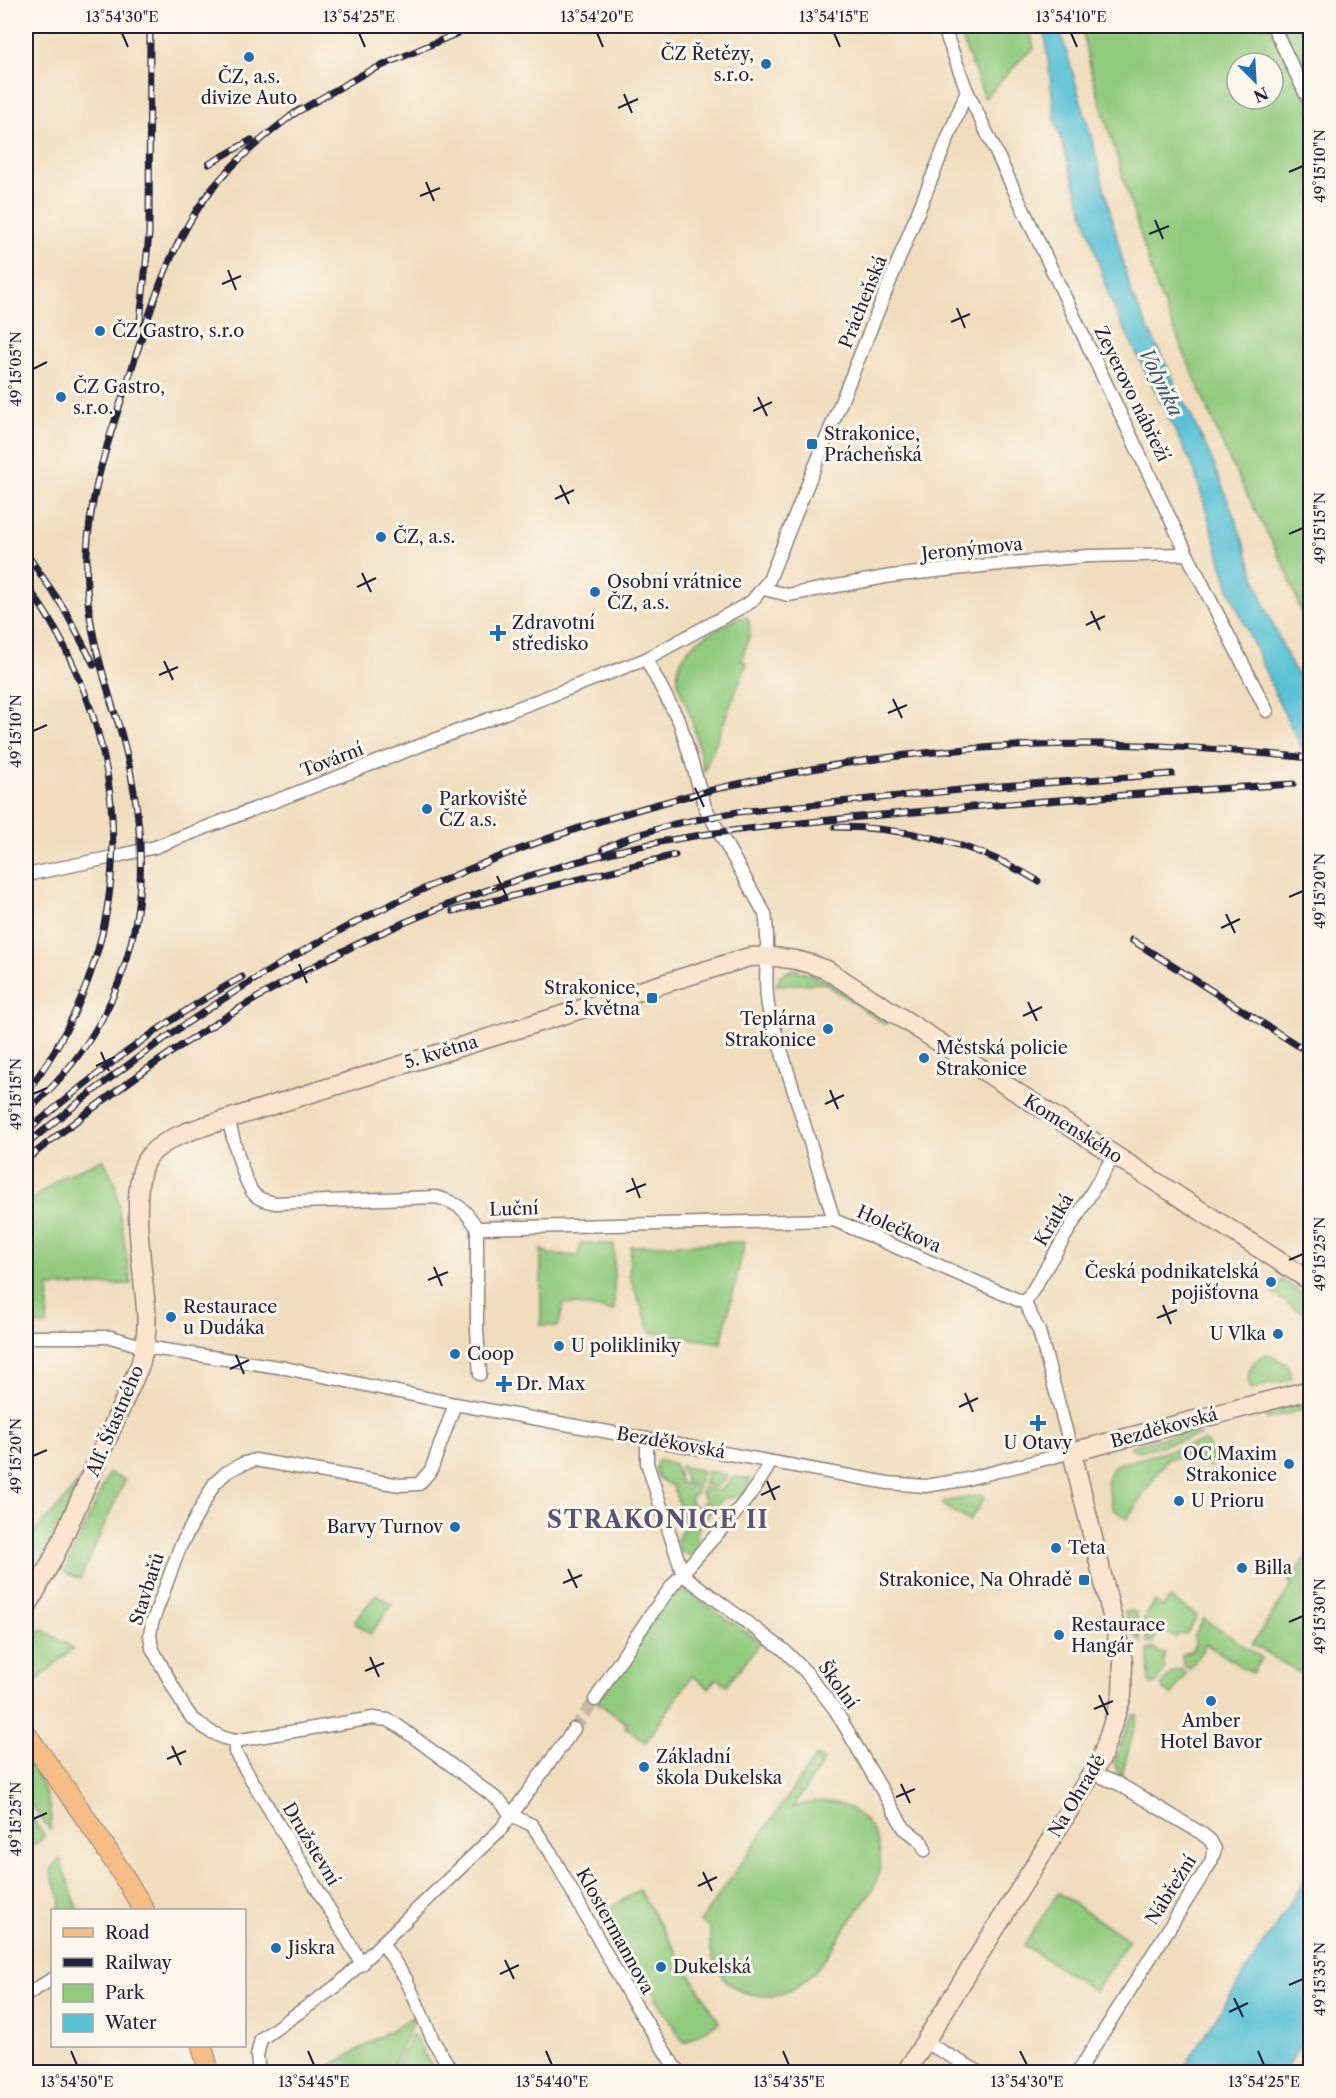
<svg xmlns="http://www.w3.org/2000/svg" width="1336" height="2098" font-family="'Libre Caslon Text',serif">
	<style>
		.green { fill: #91ca7d; stroke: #5a765c; stroke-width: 1.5; fill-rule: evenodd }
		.water { fill: #58c1d5; stroke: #3d7288; stroke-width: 1.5 }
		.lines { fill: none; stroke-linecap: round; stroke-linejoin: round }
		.street-tunnel { stroke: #c8b8a3; stroke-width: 12; stroke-dasharray: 12 6; stroke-linecap: butt }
		.street-casing { stroke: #8a807c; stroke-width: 15 }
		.secondary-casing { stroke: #8a807c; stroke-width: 21 }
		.primary-casing { stroke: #8a807c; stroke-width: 22 }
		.street { stroke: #fff; stroke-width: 12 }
		.secondary { stroke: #fbe5cf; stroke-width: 18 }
		.primary { stroke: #f6be86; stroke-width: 20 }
		.rail-casing { stroke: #22223b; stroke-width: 7 }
		.rail { stroke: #fbf7ec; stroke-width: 4.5; stroke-dasharray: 14; stroke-linecap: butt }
		.ticks { fill: none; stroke: #22223b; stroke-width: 2 }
		.poi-dot { fill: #1f6fb2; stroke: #fbf7ec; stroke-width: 2 }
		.labels { text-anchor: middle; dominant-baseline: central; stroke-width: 6; stroke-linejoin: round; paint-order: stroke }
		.poi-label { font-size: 18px; fill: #22223b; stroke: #fbf7ec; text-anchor: start }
		.street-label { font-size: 18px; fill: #22223b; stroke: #fbf7ec }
		.water-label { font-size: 20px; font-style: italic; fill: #355a71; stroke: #fbf7ec }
		.district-label { font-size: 24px; font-weight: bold; letter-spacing: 1.5px; fill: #585475; stroke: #fbf7ec }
		.neatline { fill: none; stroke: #22223b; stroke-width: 2 }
		.ticks-label { font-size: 15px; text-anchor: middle; fill: #22223b }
	</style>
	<rect width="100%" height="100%" fill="#fbf7ec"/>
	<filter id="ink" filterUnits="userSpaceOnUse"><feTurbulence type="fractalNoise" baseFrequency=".0167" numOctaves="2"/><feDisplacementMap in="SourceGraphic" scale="12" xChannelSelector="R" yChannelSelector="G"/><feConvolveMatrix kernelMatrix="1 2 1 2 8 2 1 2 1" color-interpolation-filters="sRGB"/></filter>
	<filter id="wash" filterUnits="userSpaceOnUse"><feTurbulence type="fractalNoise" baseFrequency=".008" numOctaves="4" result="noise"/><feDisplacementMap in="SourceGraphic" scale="24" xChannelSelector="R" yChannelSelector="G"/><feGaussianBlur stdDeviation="1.35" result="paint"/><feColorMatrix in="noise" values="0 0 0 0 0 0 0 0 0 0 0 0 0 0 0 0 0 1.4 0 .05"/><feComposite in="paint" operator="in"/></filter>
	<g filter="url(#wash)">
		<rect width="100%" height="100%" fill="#f1ddbd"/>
		<g class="green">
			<polygon points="957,26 1029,26 1034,49 1023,57 985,98"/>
			<path d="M1081,26H1310V639L1288,574L1227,455L1156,286L1092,75ZM1237,63H1273V99H1237Z"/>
			<path d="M747,617C754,631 746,646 741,660L747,663L704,772C700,754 696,735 691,717C687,706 682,696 679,686C669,649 712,632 738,618Z"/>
			<polygon points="793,969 824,979 888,1020 885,1024 824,983 776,985 781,975"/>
			<polygon points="103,1159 115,1182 131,1284 49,1287 47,1325 26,1324 26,1204 63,1176"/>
			<polygon points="745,1242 721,1343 651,1332 629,1275 631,1246"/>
			<polygon points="580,1243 614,1244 614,1311 564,1303 558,1327 541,1325 541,1249 549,1254 578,1256"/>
			<polygon points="1282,1280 1310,1299 1310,1318 1272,1293"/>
			<path d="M1267,1354L1288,1365L1292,1379L1251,1389C1244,1375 1252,1358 1267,1354Z"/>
			<polygon points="1310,1401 1310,1408 1267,1419 1264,1413"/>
			<polygon points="1187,1432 1202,1435 1135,1452 1132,1450 1131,1446"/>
			<path d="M1205,1441L1214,1455L1211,1465L1208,1466L1191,1454L1167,1459L1127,1519L1113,1509C1109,1492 1102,1477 1115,1465Z"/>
			<path d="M658,1460L674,1464L681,1483L698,1487L697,1493L692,1496L690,1500L695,1507H701L704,1503V1498L701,1494L703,1488L720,1491L734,1477L750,1479C747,1497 740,1497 724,1498C717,1507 702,1518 698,1529C695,1538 702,1565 680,1551L677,1540L682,1531L684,1522L673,1486C660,1481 651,1475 658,1460Z"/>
			<polygon points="680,1466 702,1470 699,1484 686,1482"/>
			<polygon points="707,1471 728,1475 728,1477 716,1487 703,1485"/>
			<polygon points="85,1473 39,1569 31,1576 26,1578 26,1540 62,1503"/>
			<polygon points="109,1473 125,1480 80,1579 64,1572"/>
			<polygon points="981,1495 985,1498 969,1521 943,1505 944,1502"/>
			<polygon points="1310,1550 1310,1679 1252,1644 1292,1585 1289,1582"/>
			<polygon points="681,1588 761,1642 727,1685 716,1678 709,1688 692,1676 646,1742 625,1727 627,1724 597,1702 675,1589"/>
			<polygon points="376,1594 392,1605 370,1634 354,1622"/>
			<path d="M1170,1598L1196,1615L1197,1617L1187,1633L1180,1634L1175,1638C1167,1632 1157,1628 1153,1642H1147L1143,1620L1155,1601L1163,1607Z"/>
			<polygon points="1129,1611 1135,1612 1137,1616 1141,1642 1129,1628 1125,1612"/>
			<path d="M1204,1619L1262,1658L1252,1673L1206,1644L1190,1669L1183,1665L1182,1655C1191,1652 1199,1647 1193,1636Z"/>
			<polygon points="41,1629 73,1648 36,1681 26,1662"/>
			<polygon points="1154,1648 1159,1652 1165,1653 1163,1662 1165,1668 1156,1684 1152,1685 1149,1682 1148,1650"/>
			<polygon points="1181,1669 1186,1673 1172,1695 1163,1690 1162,1685 1171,1672"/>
			<polygon points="1134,1715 1138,1715 1121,1777 1115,1766 1115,1761 1129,1722"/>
			<path d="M816,1756L824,1761L793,1807C805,1804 817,1800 829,1802C864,1806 888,1842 878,1876C873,1893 859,1908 849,1923C828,1953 806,1998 763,1996C754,1995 744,1994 736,1989C716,1976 708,1952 710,1929L700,1922Z"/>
			<path d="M26,1757C39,1777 55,1805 50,1830L26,1798Z"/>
			<polygon points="26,1809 44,1835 43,1838 31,1847 26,1840"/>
			<path d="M60,1859L78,1910H57L61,1902C58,1885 42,1871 60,1859Z"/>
			<polygon points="639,1890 719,2022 684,2043 604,1912"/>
			<polygon points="1058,1893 1129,1940 1095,1991 1024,1945"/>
			<polygon points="416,2015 390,2072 320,2072"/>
			<polygon points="412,2034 434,2070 430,2072 412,2072 409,2069 403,2072 393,2072"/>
		</g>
		<g class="water">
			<polygon points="1044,26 1059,26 1091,136 1131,293 1211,457 1237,524 1266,609 1289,660 1310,697 1310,763 1281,707 1229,589 1194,469 1110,300 1055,119"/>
			<polygon points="1310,1872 1310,2029 1284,2072 1181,2072"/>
		</g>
	</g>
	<g filter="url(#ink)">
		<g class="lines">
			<polyline class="street-tunnel" points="574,1729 595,1700"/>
			<g class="street-casing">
				<g id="street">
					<polyline points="943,26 967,91 1187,554 1267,711"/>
					<polyline points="1273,26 1310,103"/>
					<polyline points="764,589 788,595 891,576 991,565 1088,556 1187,554"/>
					<path d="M646,659L680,723L705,807L765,914C771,946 762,979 769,1011L834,1220"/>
					<polyline points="26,875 113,857 155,847 646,659 751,602 769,580 967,91"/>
					<path d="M228,1119C233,1136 243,1182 254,1194C259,1200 267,1201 275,1203L436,1197C458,1203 465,1209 477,1228V1330L480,1374"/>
					<polyline points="1025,1303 1114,1155"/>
					<polyline points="26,1337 111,1337 145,1347 285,1368 455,1404 888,1483 925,1486 963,1480 1072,1452 1039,1331 1025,1303 834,1220 477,1228"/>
					<polyline points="455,1404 431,1470 419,1484 400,1485 255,1460 242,1464 227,1472 214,1484 180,1547 152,1623 150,1635 152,1648 184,1707 192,1718 209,1731 224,1738 235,1741 373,1718 388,1720 397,1725 501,1802 511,1815"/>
					<polyline points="647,1439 647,1463 683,1575"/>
					<polyline points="683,1575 784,1650 806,1672 836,1711 904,1828 921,1841 925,1850"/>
					<path d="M595,1700C618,1663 642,1625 669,1590C702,1547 745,1510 771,1462"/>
					<polyline points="235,1741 235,1752 362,1964"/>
					<polyline points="511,1815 532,1825 551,1853 628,1993 674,2066 681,2072"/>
					<polyline points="383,1944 406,1979 433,2040 451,2070 451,2072"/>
					<polyline points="26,1995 52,1979"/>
					<polyline points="925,2042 979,2072"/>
					<polyline points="259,2072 257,2056 261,2039 338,1985 501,1829 574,1729"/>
					<polyline points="1078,2072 1211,1862 1215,1849 1210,1840 1201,1833 1119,1784 1092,1773"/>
				</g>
			</g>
			<g class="secondary-casing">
				<g id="secondary">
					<path d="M26,1609L57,1551L140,1365C145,1347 148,1329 146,1310C144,1275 127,1182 149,1156C167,1135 202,1127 228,1119L749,957C777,955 801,959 827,970L1310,1281"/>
					<polyline points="906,2072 1101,1759 1122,1696 1123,1661 1072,1452 1310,1390"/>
				</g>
			</g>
			<g class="primary-casing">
				<g id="primary">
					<path d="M26,1734C67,1791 109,1849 144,1910"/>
					<polyline points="202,2046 209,2072"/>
				</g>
			</g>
			<use href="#street" class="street"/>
			<use href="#secondary" class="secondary"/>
			<use href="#primary" class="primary"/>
			<g class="rail-casing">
				<g id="rail">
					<polyline points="292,115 365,73 474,26"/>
					<polyline points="209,164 251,140"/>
					<polyline points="140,322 149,234 150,26"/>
					<polyline points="26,553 63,607 94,665"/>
					<path d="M26,585C51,617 70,655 85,693C137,831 115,975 26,1093"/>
					<path d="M114,711C102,670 89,630 87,587C83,508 107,444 131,371C151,308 170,242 212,189C237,158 267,134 299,110"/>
					<path d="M835,827C907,827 976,843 1038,881"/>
					<polyline points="603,849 630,837 674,824 738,812 1001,786 1172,774"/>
					<polyline points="453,911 675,855"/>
					<polyline points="1132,940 1300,1047"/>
					<path d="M26,1112C122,1028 156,916 134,791C129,762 122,730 111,703"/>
					<path d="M26,1132C94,1075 164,1020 242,977"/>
					<path d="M26,1145C115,1071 209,1003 310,947C549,812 829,743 1103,744C1172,745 1241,751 1310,758"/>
					<path d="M26,1160C113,1091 203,1026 301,973C394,922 496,883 598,856C683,833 772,826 860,817C1004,803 1149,793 1293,784"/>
				</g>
			</g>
			<use href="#rail" class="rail"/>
		</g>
	</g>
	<path class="ticks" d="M122,33L128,47M359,33L365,47M597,33L603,47M834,33L840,47M1071,33L1077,47M624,94L632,113M618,108L638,99M1289,172L1303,166M426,182L434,201M420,196L440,188M1155,220L1163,239M1149,234L1169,226M228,270L236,290M222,284L241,276M957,308L965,328M951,322L970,314M33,369L47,362M758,397L767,416M753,411L772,402M560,485L569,504M555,499L574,490M1289,534L1303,528M362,573L371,592M357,587L376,578M1091,611L1100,630M1086,625L1105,616M164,661L173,680M159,675L178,667M893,699L902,718M888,713L907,705M33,731L47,725M695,788L704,807M690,801L709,793M497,876L506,895M492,890L511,881M1289,897L1303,891M1226,914L1235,933M1221,928L1240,919M299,964L307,983M294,978L313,969M1028,1002L1037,1021M1023,1016L1042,1007M101,1052L109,1071M96,1066L115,1057M830,1090L838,1109M33,1094L47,1088M825,1104L844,1095M632,1178L640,1198M626,1192L646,1184M1289,1260L1303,1254M434,1267L442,1286M428,1280L448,1272M1163,1305L1171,1324M1157,1318L1177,1310M236,1355L244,1374M230,1369L249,1360M965,1393L973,1412M959,1407L978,1398M33,1456L47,1450M767,1481L775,1500M761,1495L780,1486M568,1569L577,1588M563,1583L582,1575M1289,1622L1303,1616M370,1657L379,1677M365,1671L384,1663M1099,1695L1108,1715M1094,1709L1113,1701M172,1746L181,1765M167,1759L186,1751M901,1784L910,1803M896,1797L915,1789M33,1819L47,1813M703,1872L712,1891M698,1886L717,1877M505,1960L514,1979M500,1974L519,1965M1289,1985L1303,1979M1234,1998L1243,2017M1229,2012L1248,2003M71,2051L77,2065M308,2051L314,2065M546,2051L552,2065M783,2051L789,2065M1020,2051L1027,2065M1258,2051L1264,2065"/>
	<g class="poi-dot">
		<circle cx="249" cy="57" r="6"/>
		<circle cx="766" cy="64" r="6"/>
		<circle cx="100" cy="331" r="6"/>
		<circle cx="61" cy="397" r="6"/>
		<rect x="806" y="438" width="12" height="12" rx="3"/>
		<circle cx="381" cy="537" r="6"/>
		<circle cx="595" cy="592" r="6"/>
		<path d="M495 624h6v6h6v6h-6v6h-6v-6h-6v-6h6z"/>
		<circle cx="427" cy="809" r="6"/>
		<rect x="646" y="992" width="12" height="12" rx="3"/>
		<circle cx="828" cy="1029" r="6"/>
		<circle cx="924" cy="1058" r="6"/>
		<circle cx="1271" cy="1282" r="6"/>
		<circle cx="171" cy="1317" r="6"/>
		<circle cx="1278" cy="1334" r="6"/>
		<circle cx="559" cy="1346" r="6"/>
		<circle cx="455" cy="1354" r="6"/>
		<path d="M501 1375h6v6h6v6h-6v6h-6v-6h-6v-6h6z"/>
		<path d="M1035 1414h6v6h6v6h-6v6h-6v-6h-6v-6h6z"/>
		<circle cx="1289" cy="1464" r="6"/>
		<circle cx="1179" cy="1501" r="6"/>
		<circle cx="455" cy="1527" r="6"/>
		<circle cx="1056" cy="1548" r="6"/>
		<circle cx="1242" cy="1568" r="6"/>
		<rect x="1078" y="1574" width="12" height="12" rx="3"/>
		<circle cx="1059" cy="1635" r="6"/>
		<circle cx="1211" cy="1701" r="6"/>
		<circle cx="644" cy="1767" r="6"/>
		<circle cx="276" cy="1948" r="6"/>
		<circle cx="661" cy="1967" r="6"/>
	</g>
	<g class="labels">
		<g class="poi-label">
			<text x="754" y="54" text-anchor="end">ČZ Řetězy,<tspan x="754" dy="21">s.r.o.</tspan></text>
			<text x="249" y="77" text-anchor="middle">ČZ, a.s.<tspan x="249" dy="21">divize Auto</tspan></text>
			<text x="112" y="331">ČZ Gastro, s.r.o</text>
			<text x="73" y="387">ČZ Gastro,<tspan x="73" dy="21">s.r.o.</tspan></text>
			<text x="824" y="434">Strakonice,<tspan x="824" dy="21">Prácheňská</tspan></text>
			<text x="393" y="537">ČZ, a.s.</text>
			<text x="607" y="582">Osobní vrátnice<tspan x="607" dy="21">ČZ, a.s.</tspan></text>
			<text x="512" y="623">Zdravotní<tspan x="512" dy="21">středisko</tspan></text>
			<text x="439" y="799">Parkoviště<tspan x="439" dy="21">ČZ a.s.</tspan></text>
			<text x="640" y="988" text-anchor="end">Strakonice,<tspan x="640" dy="21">5. května</tspan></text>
			<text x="816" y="1019" text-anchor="end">Teplárna<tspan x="816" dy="21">Strakonice</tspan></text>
			<text x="936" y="1048">Městská policie<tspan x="936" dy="21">Strakonice</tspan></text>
			<text x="1259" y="1272" text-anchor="end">Česká podnikatelská<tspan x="1259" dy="21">pojišťovna</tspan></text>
			<text x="183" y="1307">Restaurace<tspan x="183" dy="21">u Dudáka</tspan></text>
			<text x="1266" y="1334" text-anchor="end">U Vlka</text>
			<text x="571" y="1346">U polikliniky</text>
			<text x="467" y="1354">Coop</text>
			<text x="516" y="1384">Dr. Max</text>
			<text x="1038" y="1443" text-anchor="middle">U Otavy</text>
			<text x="1277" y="1454" text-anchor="end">OC Maxim<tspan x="1277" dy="21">Strakonice</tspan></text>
			<text x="1191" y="1501">U Prioru</text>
			<text x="443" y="1527" text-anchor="end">Barvy Turnov</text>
			<text x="1068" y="1548">Teta</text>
			<text x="1254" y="1568">Billa</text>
			<text x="1072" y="1580" text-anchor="end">Strakonice, Na Ohradě</text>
			<text x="1071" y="1625">Restaurace<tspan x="1071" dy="21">Hangár</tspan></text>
			<text x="1211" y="1721" text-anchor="middle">Amber<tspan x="1211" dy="21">Hotel Bavor</tspan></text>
			<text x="656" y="1757">Základní<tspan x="656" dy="21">škola Dukelska</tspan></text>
			<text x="288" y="1948">Jiskra</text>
			<text x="673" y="1967">Dukelská</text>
		</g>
		<g class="street-label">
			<text transform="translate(863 302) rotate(-68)">Prácheňská</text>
			<text transform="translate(1132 394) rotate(64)">Zeyerovo nábřeží</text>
			<text transform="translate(972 549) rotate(-6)">Jeronýmova</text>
			<text transform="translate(332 760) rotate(-21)">Tovární</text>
			<text transform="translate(441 1052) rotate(-17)">5. května</text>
			<text transform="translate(1073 1129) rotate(32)">Komenského</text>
			<text transform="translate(514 1209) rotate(-2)">Luční</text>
			<text transform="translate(1054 1220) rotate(-59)">Krátká</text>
			<text transform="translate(899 1229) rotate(24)">Holečkova</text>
			<text transform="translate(115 1421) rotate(-67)">Alf. Šťastného</text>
			<text transform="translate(1164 1428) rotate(-15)">Bezděkovská</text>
			<text transform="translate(671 1443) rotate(10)">Bezděkovská</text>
			<text transform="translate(147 1589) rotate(-72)">Stavbařů</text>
			<text transform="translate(838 1685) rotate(54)">Školní</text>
			<text transform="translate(1077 1796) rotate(-59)">Na Ohradě</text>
			<text transform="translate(311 1844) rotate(59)">Družstevní</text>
			<text transform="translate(1171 1890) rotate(-58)">Nábřežní</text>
			<text transform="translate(615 1931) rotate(61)">Klostermannova</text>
		</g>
		<g class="water-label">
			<text transform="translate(1161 382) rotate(64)">Volyňka</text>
		</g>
		<g class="district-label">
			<text x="658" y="1519">STRAKONICE II</text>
		</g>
	</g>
	<rect width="1336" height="2098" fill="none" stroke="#fbf7ec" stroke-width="66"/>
	<rect x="51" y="1909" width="195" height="138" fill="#fbf7ec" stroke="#a4a2a5" stroke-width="1.5"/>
	<rect x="63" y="1928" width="30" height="9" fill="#f6be86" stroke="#a4a2a5" stroke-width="1.5"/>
	<text x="105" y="1939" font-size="18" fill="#22223b">Road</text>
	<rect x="63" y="1958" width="30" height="9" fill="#22223b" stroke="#a4a2a5" stroke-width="1.5"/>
	<text x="105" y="1969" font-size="18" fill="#22223b">Railway</text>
	<rect x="63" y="1984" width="30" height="18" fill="#91ca7d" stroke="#a4a2a5" stroke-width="1.5"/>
	<text x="105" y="1999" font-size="18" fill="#22223b">Park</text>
	<rect x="63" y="2014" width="30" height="18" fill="#58c1d5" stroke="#a4a2a5" stroke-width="1.5"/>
	<text x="105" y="2029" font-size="18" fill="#22223b">Water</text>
	<g transform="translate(1255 81) rotate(156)"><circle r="28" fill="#fbf7ec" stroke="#a4a2a5" stroke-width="1.5"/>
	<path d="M0-4.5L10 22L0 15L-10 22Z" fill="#1f6fb2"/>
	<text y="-9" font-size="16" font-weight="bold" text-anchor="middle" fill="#22223b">N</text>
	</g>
	<rect x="33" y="33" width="1270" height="2032" class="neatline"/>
	<g class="ticks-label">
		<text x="122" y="22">13°54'30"E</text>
		<text x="359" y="22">13°54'25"E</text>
		<text x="597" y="22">13°54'20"E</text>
		<text x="834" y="22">13°54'15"E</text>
		<text x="1071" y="22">13°54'10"E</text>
		<text transform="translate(1320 166) rotate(-90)" y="5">49°15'10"N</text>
		<text transform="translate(16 369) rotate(-90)" y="5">49°15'05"N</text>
		<text transform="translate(1320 528) rotate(-90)" y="5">49°15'15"N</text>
		<text transform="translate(16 731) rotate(-90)" y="5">49°15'10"N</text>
		<text transform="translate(1320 891) rotate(-90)" y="5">49°15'20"N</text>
		<text transform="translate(16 1094) rotate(-90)" y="5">49°15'15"N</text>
		<text transform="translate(1320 1254) rotate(-90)" y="5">49°15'25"N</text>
		<text transform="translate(16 1456) rotate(-90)" y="5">49°15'20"N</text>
		<text transform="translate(1320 1616) rotate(-90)" y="5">49°15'30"N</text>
		<text transform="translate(16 1819) rotate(-90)" y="5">49°15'25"N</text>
		<text transform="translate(1320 1979) rotate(-90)" y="5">49°15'35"N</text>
		<text x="77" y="2087">13°54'50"E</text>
		<text x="314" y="2087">13°54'45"E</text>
		<text x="552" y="2087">13°54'40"E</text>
		<text x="789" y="2087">13°54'35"E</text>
		<text x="1027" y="2087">13°54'30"E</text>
		<text x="1264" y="2087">13°54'25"E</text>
	</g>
</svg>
